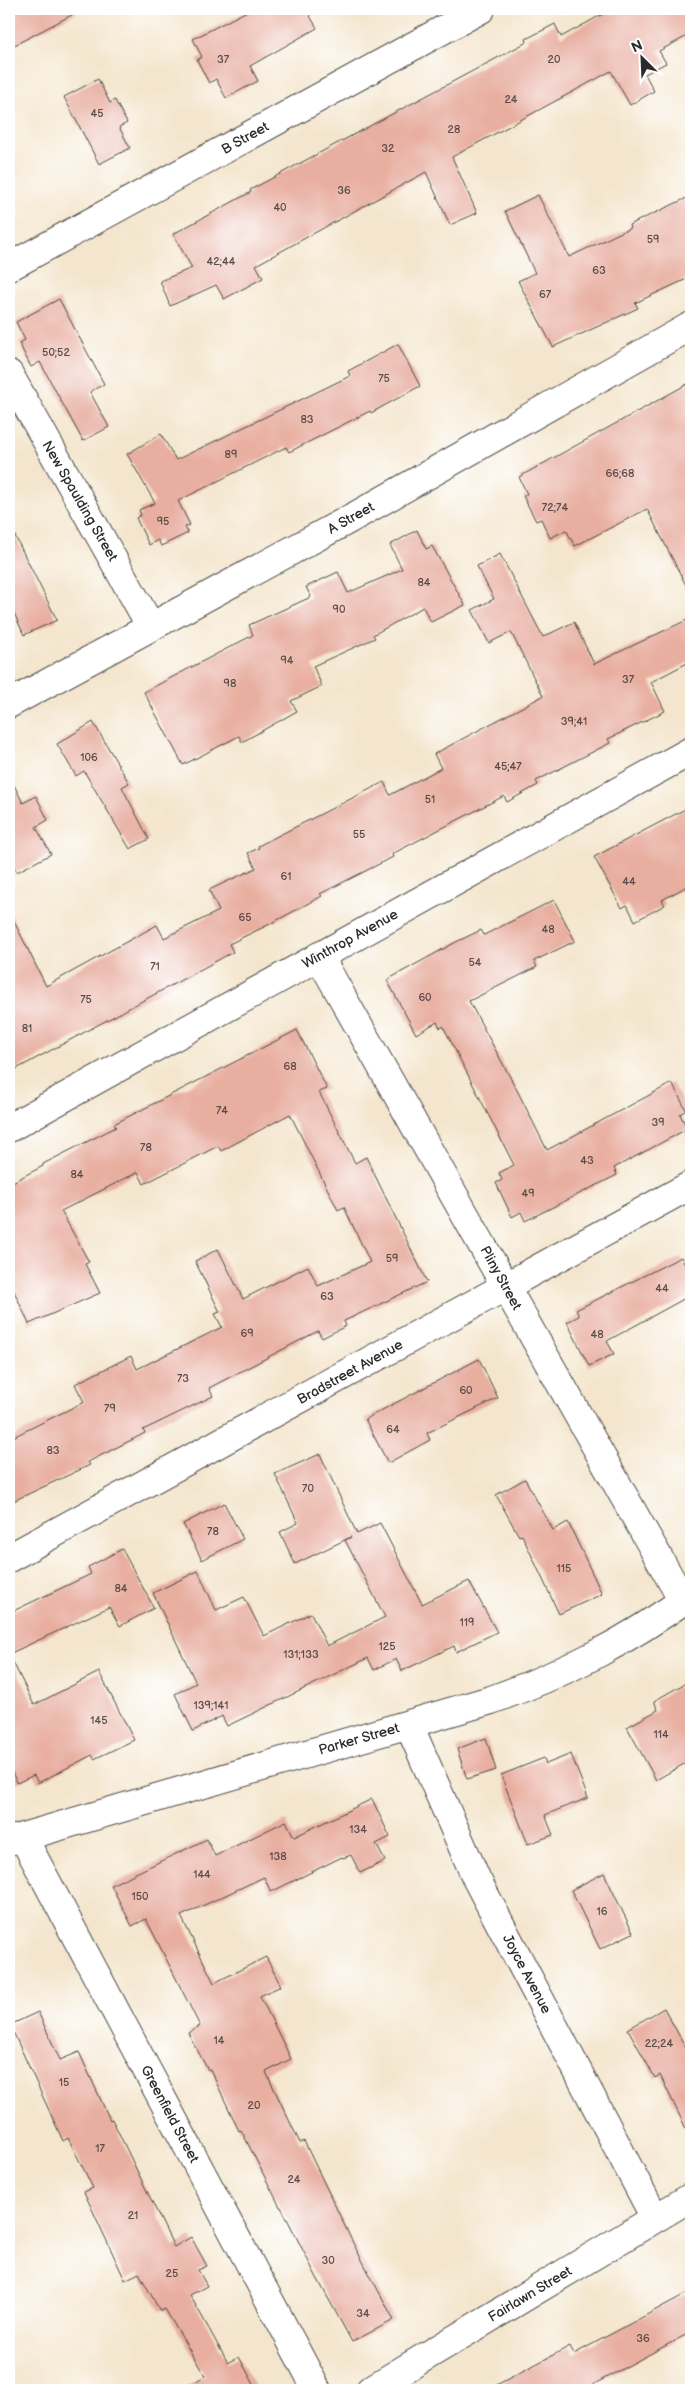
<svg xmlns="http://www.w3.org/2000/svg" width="700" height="2399" font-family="'Balsamiq Sans',sans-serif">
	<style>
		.building { fill: #e8aea0 }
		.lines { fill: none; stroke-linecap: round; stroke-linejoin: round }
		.minor-casing { stroke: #494743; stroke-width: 30 }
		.minor { stroke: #fff; stroke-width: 28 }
		.labels { text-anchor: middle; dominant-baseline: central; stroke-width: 4; stroke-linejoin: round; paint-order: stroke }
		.number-label { font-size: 11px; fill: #5a4c48 }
		.street-label { font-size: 14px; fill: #2b2b2b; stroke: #fff }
	</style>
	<rect width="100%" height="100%" fill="#fff"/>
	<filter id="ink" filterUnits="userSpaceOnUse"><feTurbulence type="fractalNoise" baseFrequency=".02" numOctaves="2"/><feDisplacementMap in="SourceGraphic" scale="10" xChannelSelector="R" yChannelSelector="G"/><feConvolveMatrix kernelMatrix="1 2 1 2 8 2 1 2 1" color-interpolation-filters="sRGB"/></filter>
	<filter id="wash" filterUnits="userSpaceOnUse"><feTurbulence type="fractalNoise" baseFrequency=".0096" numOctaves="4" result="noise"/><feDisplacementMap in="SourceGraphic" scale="20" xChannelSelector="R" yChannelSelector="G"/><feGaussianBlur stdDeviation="1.12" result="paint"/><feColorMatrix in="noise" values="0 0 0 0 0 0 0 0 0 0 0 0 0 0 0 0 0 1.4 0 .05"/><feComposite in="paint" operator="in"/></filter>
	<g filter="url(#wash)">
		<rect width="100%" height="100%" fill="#f4e6ce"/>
		<g id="blocks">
			<g class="building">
				<polygon points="9,9 83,9 9,48"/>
				<polygon points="251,9 306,9 317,28 250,66 258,81 226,98 216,79 209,83 197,60 202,57 193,39"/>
				<polygon points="612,9 691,9 691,34 659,51 666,63 645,74 654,91 630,105 611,71 452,157 477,213 450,225 426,172 256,265 263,278 224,299 216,285 170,306 160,281 192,268 173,234 251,192 250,190 527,42 526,39 555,24 561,37"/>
				<polygon points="98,79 110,103 115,100 127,123 119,127 130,148 99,164 64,97"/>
				<polygon points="538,195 569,257 630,228 629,225 691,196 691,277 635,303 638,308 553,347 518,281 535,273 505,211"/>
				<polygon points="59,299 104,384 90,392 109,427 83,441 40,362 31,367 19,343 25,340 16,322"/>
				<polygon points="398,344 420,386 371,413 370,411 289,452 286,447 178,501 190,525 185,527 188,533 161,546 158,540 149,545 136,518 141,515 139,510 155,503 127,454 161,434 176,460 350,376 348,371"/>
				<polygon points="691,382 691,595 647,509 575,546 566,530 550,538 541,519 536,521 523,496 527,494 519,477"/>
				<polygon points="9,524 57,620 24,635 9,602"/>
				<polygon points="417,530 426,549 432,546 465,605 431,622 423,607 373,635 375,638 313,666 322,686 291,701 297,711 242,742 239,736 183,765 144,692 253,635 249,625 311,597 306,587 338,572 348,593 402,569 390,545"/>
				<polygon points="500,554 543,637 574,622 594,664 691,618 691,661 651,682 665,711 608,739 610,743 536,781 538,785 507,802 504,796 392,854 393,857 320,894 322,896 270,924 229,944 233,952 9,1073 9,911 46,986 157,925 164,938 219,911 209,890 256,868 248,853 259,848 258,846 384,782 390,795 441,768 434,754 543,696 511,632 489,643 472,610 494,599 477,566"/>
				<polygon points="93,722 129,783 122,787 149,839 130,849 84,771 76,776 57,744"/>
				<polygon points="9,775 23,803 36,796 48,820 36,827 51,854 17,872 9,857"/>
				<polygon points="691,806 691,884 662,900 665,905 635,921 627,905 622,908 594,857"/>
				<polygon points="554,900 575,941 534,961 537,967 469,1001 517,1090 547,1150 672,1083 686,1110 680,1114 687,1129 614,1168 617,1175 525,1221 521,1212 512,1217 496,1183 502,1180 499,1173 514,1165 443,1026 440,1028 437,1022 416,1034 387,980 456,942 481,930 484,935"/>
				<polygon points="297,1030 327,1089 319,1092 355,1163 366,1157 427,1282 344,1321 346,1326 322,1338 318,1331 209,1388 213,1396 143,1430 145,1433 88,1462 90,1465 9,1503 9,1439 84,1402 75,1384 131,1356 137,1369 222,1327 215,1314 220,1312 195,1261 218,1249 243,1299 308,1266 318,1286 370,1262 344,1207 338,1210 290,1114 221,1151 218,1146 144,1184 138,1172 61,1211 89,1262 85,1264 100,1293 29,1324 9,1280 9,1184 43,1166 43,1164 116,1127 114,1124"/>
				<polygon points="681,1257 691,1277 691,1295 607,1341 614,1354 589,1366 567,1322 579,1316 576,1310"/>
				<polygon points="479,1359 498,1398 427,1433 430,1440 388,1463 365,1419"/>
				<polygon points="320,1454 357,1534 380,1523 422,1604 469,1581 497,1632 456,1652 454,1646 402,1671 396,1659 374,1670 368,1658 227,1726 222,1716 193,1731 175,1694 196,1683 153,1593 198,1571 216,1610 244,1597 264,1636 311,1613 327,1646 385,1617 345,1540 351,1537 295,1564 280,1532 298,1523 275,1474"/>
				<polygon points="525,1479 553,1530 568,1522 602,1594 559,1614 522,1535 519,1536 496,1495"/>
				<polygon points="224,1503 243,1539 202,1560 183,1524"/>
				<polygon points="122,1549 154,1608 120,1626 109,1607 9,1654 34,1705 99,1672 134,1740 94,1759 92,1755 38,1783 34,1775 17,1783 9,1766 9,1613 91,1574 88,1567"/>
				<polygon points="691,1680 691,1760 656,1780 627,1727 658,1710 654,1701"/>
				<polygon points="486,1738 496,1770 467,1779 457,1749"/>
				<polygon points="571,1754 588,1798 545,1815 553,1835 528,1844 501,1775 544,1758 546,1764"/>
				<polygon points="372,1799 390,1837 376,1844 385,1861 360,1873 351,1855 343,1858 342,1857 271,1892 264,1877 181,1916 214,1983 266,1957 281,1986 260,1996 291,2059 266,2072 300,2143 304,2141 354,2245 394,2320 352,2342 316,2276 281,2207 280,2207 241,2130 239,2131 210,2069 208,2070 188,2033 200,2026 146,1919 132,1926 111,1885 207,1839 215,1856 286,1821 294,1837"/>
				<polygon points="604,1873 633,1933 600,1949 571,1890"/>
				<polygon points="664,2008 691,2057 691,2139 660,2075 655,2078 628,2029"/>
				<polygon points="38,2012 60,2060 79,2052 110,2120 112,2119 174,2247 191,2237 207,2266 198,2270 207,2286 190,2295 228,2363 239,2357 257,2390 180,2390 205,2376 165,2309 160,2311 139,2273 125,2280 84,2192 93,2188 68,2138 63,2141 10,2025"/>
				<polygon points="691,2291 691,2332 583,2390 487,2390 570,2346 574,2354"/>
			</g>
		</g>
	</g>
	<g filter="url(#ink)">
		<use href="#blocks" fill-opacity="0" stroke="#494743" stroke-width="1"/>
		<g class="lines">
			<g class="minor-casing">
				<g id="minor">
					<polyline points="9,267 481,9"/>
					<polyline points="9,374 151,627"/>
					<polyline points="9,704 348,520 691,326"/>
					<polyline points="319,956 683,1601"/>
					<polyline points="9,1128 691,751"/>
					<polyline points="9,1558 691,1185"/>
					<polyline points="409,1725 477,1880 655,2218"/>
					<polyline points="23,1837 317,2390"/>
					<path d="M9,1841L491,1700C566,1673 626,1642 691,1595"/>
					<polyline points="370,2390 691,2197"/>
				</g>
			</g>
			<use href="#minor" class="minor"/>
		</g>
	</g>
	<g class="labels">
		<g class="number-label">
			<text x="223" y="59">37</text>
			<text x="554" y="59">20</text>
			<text x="511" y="99">24</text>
			<text x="97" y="113">45</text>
			<text x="454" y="129">28</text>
			<text x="388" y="148">32</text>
			<text x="344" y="190">36</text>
			<text x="280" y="207">40</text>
			<text x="653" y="239">59</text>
			<text x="221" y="261">42;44</text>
			<text x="599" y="270">63</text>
			<text x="545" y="294">67</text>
			<text x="56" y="352">50;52</text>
			<text x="384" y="378">75</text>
			<text x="307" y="419">83</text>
			<text x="231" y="454">89</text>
			<text x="620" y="473">66;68</text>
			<text x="555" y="507">72;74</text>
			<text x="163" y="521">95</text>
			<text x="424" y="582">84</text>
			<text x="339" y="609">90</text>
			<text x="287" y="660">94</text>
			<text x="628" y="679">37</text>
			<text x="230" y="683">98</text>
			<text x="574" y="721">39;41</text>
			<text x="89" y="757">106</text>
			<text x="508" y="766">45;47</text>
			<text x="430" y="799">51</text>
			<text x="359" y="834">55</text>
			<text x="286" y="876">61</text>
			<text x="629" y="881">44</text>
			<text x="245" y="917">65</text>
			<text x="548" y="929">48</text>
			<text x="475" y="962">54</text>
			<text x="155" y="966">71</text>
			<text x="425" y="997">60</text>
			<text x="86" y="999">75</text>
			<text x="27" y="1028">81</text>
			<text x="290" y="1066">68</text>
			<text x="222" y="1110">74</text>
			<text x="658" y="1122">39</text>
			<text x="146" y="1147">78</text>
			<text x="587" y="1160">43</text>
			<text x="77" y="1174">84</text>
			<text x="528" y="1193">49</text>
			<text x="392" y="1258">59</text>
			<text x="662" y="1288">44</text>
			<text x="327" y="1296">63</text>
			<text x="247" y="1333">69</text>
			<text x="597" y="1334">48</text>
			<text x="183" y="1378">73</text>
			<text x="466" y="1390">60</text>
			<text x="110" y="1408">79</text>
			<text x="393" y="1429">64</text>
			<text x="53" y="1450">83</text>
			<text x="308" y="1488">70</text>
			<text x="213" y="1531">78</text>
			<text x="564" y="1568">115</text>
			<text x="121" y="1588">84</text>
			<text x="467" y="1622">119</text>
			<text x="387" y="1646">125</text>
			<text x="301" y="1654">131;133</text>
			<text x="211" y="1705">139;141</text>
			<text x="99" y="1720">145</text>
			<text x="661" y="1734">114</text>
			<text x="358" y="1829">134</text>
			<text x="278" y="1856">138</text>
			<text x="202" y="1874">144</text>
			<text x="140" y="1896">150</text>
			<text x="602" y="1911">16</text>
			<text x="219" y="2040">14</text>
			<text x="659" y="2043">22;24</text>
			<text x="64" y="2082">15</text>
			<text x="254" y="2105">20</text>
			<text x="100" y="2148">17</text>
			<text x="294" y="2179">24</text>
			<text x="133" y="2215">21</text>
			<text x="328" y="2260">30</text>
			<text x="172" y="2273">25</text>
			<text x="363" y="2313">34</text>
			<text x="643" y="2338">36</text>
		</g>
		<g class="street-label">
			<text transform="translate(245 138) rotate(-29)">B Street</text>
			<text transform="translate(80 501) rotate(60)">New Spaulding Street</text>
			<text transform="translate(351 518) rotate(-29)">A Street</text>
			<text transform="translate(350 939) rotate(-29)">Winthrop Avenue</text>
			<text transform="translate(501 1278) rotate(61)">Pliny Street</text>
			<text transform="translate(350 1372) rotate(-29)">Bradstreet Avenue</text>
			<text transform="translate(359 1739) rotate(-16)">Parker Street</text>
			<text transform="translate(527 1974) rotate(62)">Joyce Avenue</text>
			<text transform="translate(170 2114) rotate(62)">Greenfield Street</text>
			<text transform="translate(530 2294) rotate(-31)">Fairlawn Street</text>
		</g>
	</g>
	<rect width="700" height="2399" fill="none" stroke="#fff" stroke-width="30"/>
	<g transform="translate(642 58) rotate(336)" stroke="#ffffff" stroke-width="4" paint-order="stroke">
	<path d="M0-4L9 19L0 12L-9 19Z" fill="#2b2b2b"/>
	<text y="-8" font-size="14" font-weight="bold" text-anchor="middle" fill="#2b2b2b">N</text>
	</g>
</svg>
